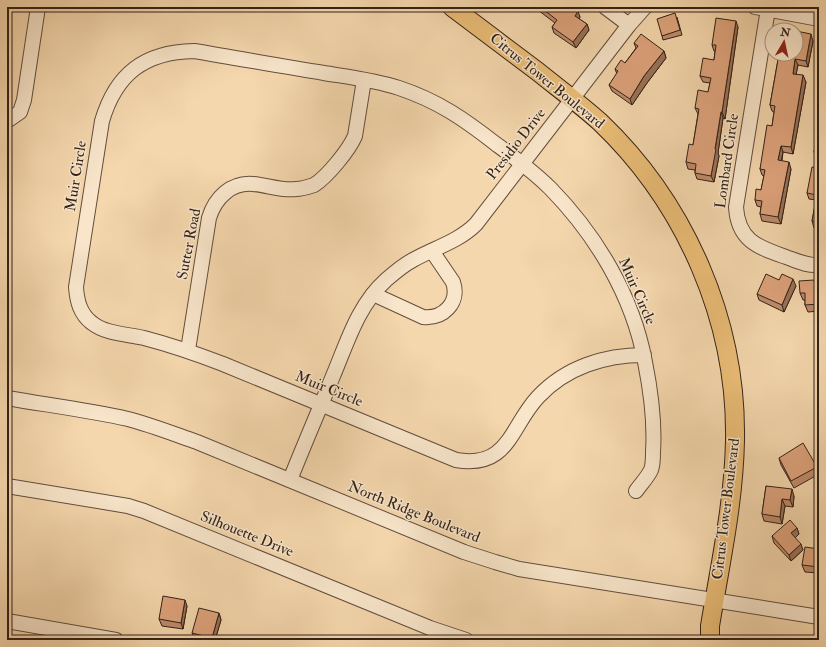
<svg xmlns="http://www.w3.org/2000/svg" width="826" height="647" font-family="'IM FELL Double Pica',serif">
	<style>
		.lines { fill: none; stroke-linecap: round; stroke-linejoin: round }
		.minor-casing { stroke: #634e3d; stroke-width: 16 }
		.major-casing { stroke: #322118; stroke-width: 20 }
		.minor { stroke: #f8e5ca; stroke-width: 14 }
		.major { stroke: #eabc76; stroke-width: 18 }
		.wall { fill: #bf8c6b; stroke: #322118 }
		.shaded-wall { fill: #9b7257; stroke: #322118 }
		.building { fill: #dea37c; stroke: #322118 }
		.labels { text-anchor: middle; dominant-baseline: central; stroke-width: 3; stroke-linejoin: round; paint-order: stroke }
		.street-label { font-size: 15px; fill: #322118; stroke: #f8e5ca }
	</style>
	<rect width="100%" height="100%" fill="#f5d7ad"/>
	<filter id="stains"><feTurbulence type="fractalNoise" baseFrequency=".005" numOctaves="4"/><feColorMatrix values="0 0 0 0 .2 0 0 0 0 .09 0 0 0 0 .02 0 0 0 .5 -.17"/></filter>
	<radialGradient id="worn" r=".72"><stop offset=".6" stop-color="#630" stop-opacity="0"/><stop offset="1" stop-color="#630" stop-opacity=".3"/></radialGradient>
	<g class="lines">
		<g class="minor-casing">
			<g id="minor">
				<polyline points="605,7 629,25"/>
				<polyline points="755,7 819,19"/>
				<path d="M768,9L736,207C738,241 758,247 786,257C797,261 807,266 819,265"/>
				<polyline points="7,121 20,112 24,100 38,7"/>
				<path d="M373,294L423,317C443,319 460,303 453,282L432,251"/>
				<path d="M188,350L209,218C215,198 231,182 253,184C267,185 282,191 296,189C302,189 308,187 314,185C327,177 349,150 355,136L364,80"/>
				<path d="M7,398C47,405 88,410 128,419C151,425 174,434 197,442L464,552L495,562L519,569L819,617"/>
				<path d="M290,480C304,445 319,410 333,376C347,343 358,305 386,280C394,273 403,265 413,260C434,248 458,242 476,224L629,25L645,7"/>
				<polyline points="7,486 128,506 144,511 430,628 466,640"/>
				<path d="M636,491C641,484 647,478 651,470C653,465 653,458 653,452C655,422 651,392 645,362C633,296 596,235 550,188C533,171 515,158 496,144C464,119 438,101 399,88C375,80 349,77 324,73C280,66 237,58 194,51C144,52 116,74 102,121L76,287C77,301 80,314 92,323C106,334 127,334 144,338C171,345 197,354 223,364L456,460C509,469 510,427 538,397C566,367 605,355 644,355"/>
				<polyline points="7,621 116,640"/>
			</g>
		</g>
		<g class="major-casing">
			<path id="major" d="M452,7C480,28 509,50 537,71C558,88 580,104 600,122C686,204 737,321 735,440C734,502 720,565 710,626V640"/>
		</g>
		<use href="#minor" class="minor"/>
		<use href="#major" class="major"/>
	</g>
	<g class="wall">
		<polygon points="534,7 572,7 580,17 579,19 587,24 589,30 576,48 554,33 552,27 555,23"/>
		<polygon points="677,17 682,35 663,40 662,36"/>
		<polygon points="738,27 725,119 723,118 718,153 719,156 714,182 697,179 695,173 695,170 688,169 686,162 693,145 698,114 695,108 708,92 710,83 703,82 700,76 714,60 715,51 714,51 712,45"/>
		<polygon points="813,41 808,67 798,65 796,74 806,82 793,154 783,152 782,161 791,169 781,224 762,221 760,214 761,207 757,206 755,200 761,190 764,176 762,175 760,169 772,126 774,112 772,111 770,105 779,54"/>
		<polygon points="634,43 664,51 666,58 647,83 632,105 612,91 609,85 617,74 615,69 625,63 636,48"/>
		<polygon points="819,135 819,159 817,158 814,152"/>
		<polygon points="819,168 819,229 814,228 812,221 816,200 809,199 807,193"/>
		<polygon points="779,280 796,286 784,312 759,300 757,294"/>
		<polygon points="814,280 816,284 819,283 819,311 808,312 805,305 805,300 803,300 800,293"/>
		<polygon points="779,458 817,467 819,474 794,488 781,465"/>
		<polygon points="766,486 794,496 793,507 785,506 782,524 764,521 762,514"/>
		<polygon points="797,528 799,534 795,538 803,550 791,561 774,543 772,536"/>
		<polygon points="819,549 819,573 805,572 802,565"/>
		<polygon points="187,606 183,629 162,626 159,619"/>
		<polygon points="219,613 221,620 215,640 195,639 192,633"/>
	</g>
	<g class="shaded-wall">
		<polygon points="578,11 580,17 577,22 575,16"/>
		<polygon points="736,21 738,27 725,119 722,112"/>
		<polygon points="587,24 589,30 576,48 573,42"/>
		<polygon points="811,34 813,41 808,67 806,61"/>
		<polygon points="664,51 666,58 647,83 632,105 630,99 644,76"/>
		<polygon points="795,59 798,65 795,80 793,74"/>
		<polygon points="803,75 806,82 793,154 791,147"/>
		<polygon points="721,112 723,118 718,153 719,156 714,182 711,176"/>
		<polygon points="781,146 783,152 780,167 778,160"/>
		<polygon points="789,162 791,169 781,224 778,217"/>
		<polygon points="793,279 796,286 784,312 782,305"/>
		<polygon points="792,489 794,496 793,507 790,500"/>
		<polygon points="782,499 785,506 782,524 780,517"/>
		<polygon points="797,528 799,534 793,540 791,533"/>
		<polygon points="801,544 803,550 791,561 789,555"/>
		<polygon points="185,600 187,606 183,629 181,623"/>
		<polygon points="219,613 221,620 215,640 212,640 212,638"/>
	</g>
	<g class="building">
		<polygon points="540,7 572,7 578,11 575,16 587,24 573,42 552,27 557,20"/>
		<polygon points="675,13 680,30 662,36 657,19"/>
		<polygon points="716,18 736,21 722,112 721,112 715,149 716,149 711,176 695,173 696,164 686,162 689,144 693,145 699,109 695,108 698,90 708,92 711,78 700,76 703,58 714,60 716,45 712,45"/>
		<polygon points="796,31 811,34 806,61 795,59 793,74 803,75 791,147 781,146 778,160 789,162 778,217 760,214 762,201 755,200 756,189 761,190 765,170 760,169 767,125 772,126 775,106 770,105 779,54 796,54"/>
		<polygon points="641,34 664,51 644,76 630,99 609,85 618,71 615,69 621,60 625,63 638,46 634,43"/>
		<polygon points="817,134 819,135 819,153 814,152"/>
		<polygon points="812,167 819,168 819,223 812,221 817,195 807,193"/>
		<polygon points="766,274 779,280 782,274 793,279 782,305 757,294"/>
		<polygon points="814,280 815,284 819,283 819,304 805,305 805,293 800,293 799,281"/>
		<polygon points="803,443 817,467 791,481 779,458"/>
		<polygon points="766,486 792,489 790,500 782,499 780,517 762,514"/>
		<polygon points="790,520 797,528 791,533 801,544 789,555 772,536"/>
		<polygon points="805,547 819,549 819,567 802,565"/>
		<polygon points="163,596 185,600 181,623 159,619"/>
		<polygon points="199,608 219,613 212,638 192,633"/>
	</g>
	<g class="labels">
		<g class="street-label">
			<text transform="translate(547 81) rotate(39)">Citrus Tower Boulevard</text>
			<text transform="translate(516 144) rotate(-52)">Presidio Drive</text>
			<text transform="translate(727 161) rotate(-82)">Lombard Circle</text>
			<text transform="translate(76 176) rotate(-81)">Muir Circle</text>
			<text transform="translate(189 244) rotate(-79)">Sutter Road</text>
			<text transform="translate(637 291) rotate(66)">Muir Circle</text>
			<text transform="translate(329 389) rotate(22)">Muir Circle</text>
			<text transform="translate(726 509) rotate(-83)">Citrus Tower Boulevard</text>
			<text transform="translate(414 512) rotate(22)">North Ridge Boulevard</text>
			<text transform="translate(247 534) rotate(22)">Silhouette Drive</text>
		</g>
	</g>
	<rect width="826" height="647" fill="none" stroke="#f5d7ad" stroke-width="24"/>
	<rect x="8" y="8" width="810" height="631" fill="none" stroke="#322118" stroke-width="2"/>
	<rect x="12" y="12" width="802" height="623" fill="none" stroke="#322118"/>
	<g transform="translate(784 42) rotate(9)"><circle r="19" fill="#f8e5ca" stroke="#a99783"/>
	<path d="M0-3L7 15L0 10L-7 15Z" fill="#8f2418"/>
	<text y="-6" font-size="11" font-weight="bold" text-anchor="middle" fill="#322118">N</text>
	</g>
	<rect width="100%" height="100%" filter="url(#stains)"/>
	<rect width="100%" height="100%" fill="url(#worn)"/>
</svg>
